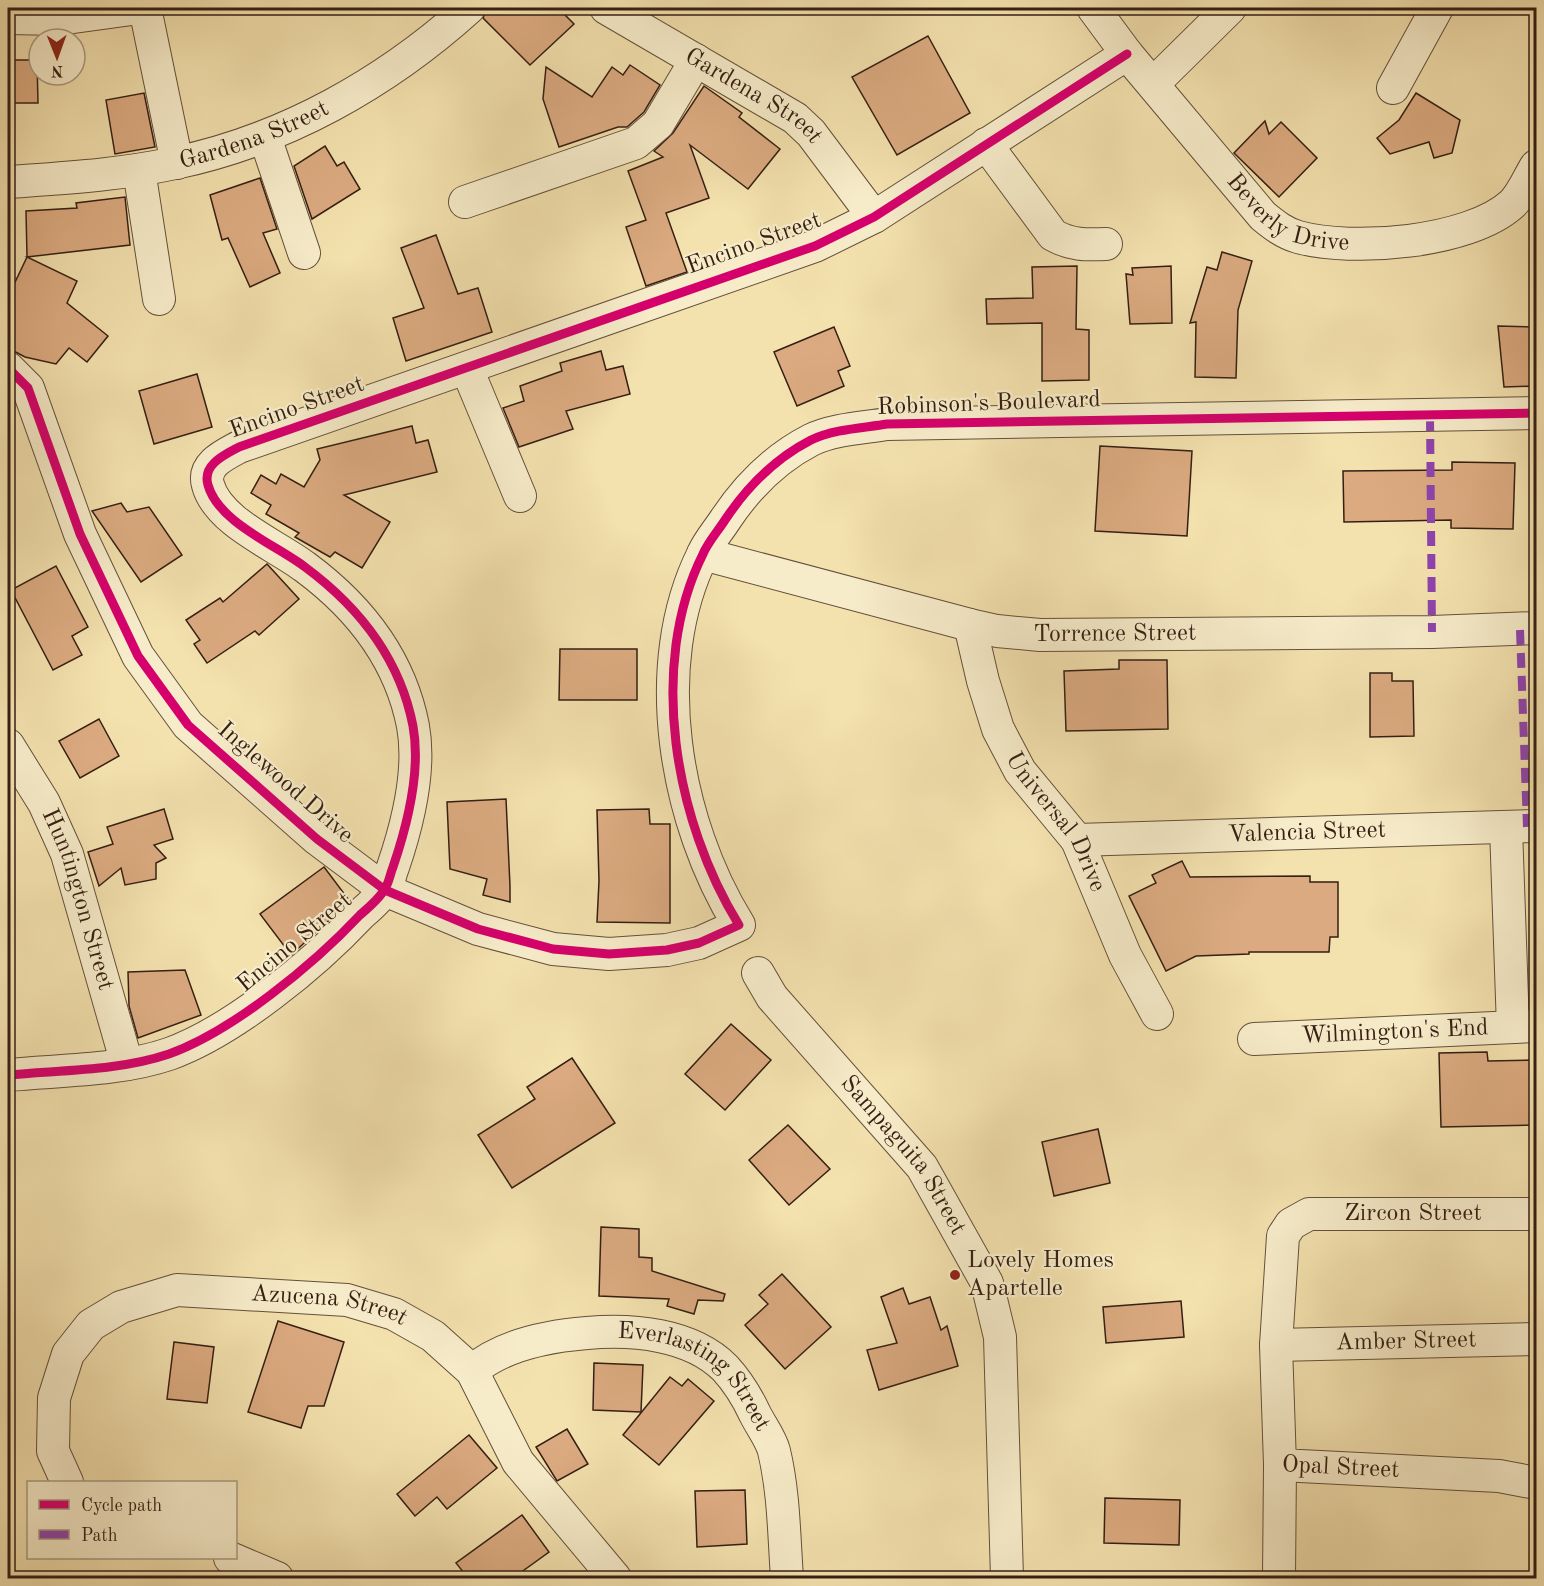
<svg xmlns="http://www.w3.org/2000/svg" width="1544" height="1586" font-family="'Old Standard TT',serif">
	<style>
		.building { fill: #dbaa80; stroke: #351f13; stroke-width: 1.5 }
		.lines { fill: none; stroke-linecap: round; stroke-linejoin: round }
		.street-casing { stroke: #64503a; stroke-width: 34 }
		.street { stroke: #f7ecca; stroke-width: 32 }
		.quiet { stroke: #8e44ad; stroke-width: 8; stroke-dasharray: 15 8; stroke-linecap: butt }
		.cycleway-casing { stroke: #f7ecca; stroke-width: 13 }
		.cycleway { stroke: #d6006c; stroke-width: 9 }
		.poi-dot { fill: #8f2418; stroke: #f7ecca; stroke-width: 2 }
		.labels { text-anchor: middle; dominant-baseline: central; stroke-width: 4.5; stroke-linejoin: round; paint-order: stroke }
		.street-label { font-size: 24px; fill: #351f13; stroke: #f7ecca }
		.poi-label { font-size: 24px; fill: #351f13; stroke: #f7ecca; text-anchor: start }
	</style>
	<rect width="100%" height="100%" fill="#f3e1ae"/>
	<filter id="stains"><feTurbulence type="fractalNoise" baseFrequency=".00333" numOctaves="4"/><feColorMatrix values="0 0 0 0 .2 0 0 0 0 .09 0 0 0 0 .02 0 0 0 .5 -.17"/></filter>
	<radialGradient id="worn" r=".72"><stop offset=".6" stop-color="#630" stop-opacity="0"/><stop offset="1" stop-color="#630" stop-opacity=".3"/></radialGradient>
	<g class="building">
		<polygon points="487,8 558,8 574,24 530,65 483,18"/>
		<polygon points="928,36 970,113 897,155 852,77"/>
		<polygon points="8,60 37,60 38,103 8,103"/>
		<polygon points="630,65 660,85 644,112 627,127 618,127 559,147 543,99 546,67 592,97 612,67 623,75"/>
		<polygon points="704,86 742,113 739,117 780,149 748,189 690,145 709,198 666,213 687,272 646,286 626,227 646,220 628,171 663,157 654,151 673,133"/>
		<polygon points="144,93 155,147 115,154 106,100"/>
		<polygon points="1416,93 1460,120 1452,153 1434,158 1429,142 1390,154 1377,138 1399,120"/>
		<polygon points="1265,121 1269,134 1281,122 1317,158 1279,197 1234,153"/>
		<polygon points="325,146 337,166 344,162 360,189 312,219 294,166"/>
		<polygon points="260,178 277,229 263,233 280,273 250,287 228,238 222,240 210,195"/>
		<polygon points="125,197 130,245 27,257 77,281 67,303 108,336 87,362 69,348 56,364 25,357 8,348 8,297 27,257 26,211 77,208 76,203"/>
		<polygon points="436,235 458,294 478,288 492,332 406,361 393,318 424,308 401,248"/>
		<polygon points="1222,252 1252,261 1238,310 1236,378 1195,377 1196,322 1190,323 1207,267 1217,270"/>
		<polygon points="1077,266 1076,329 1089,330 1089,380 1042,381 1042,323 987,324 986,299 1033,298 1032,267"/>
		<polygon points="1171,266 1172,323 1130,324 1126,274 1133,275 1132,268"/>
		<polygon points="1498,326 1536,327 1536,386 1504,387"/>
		<polygon points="834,327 850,366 838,371 844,386 797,406 774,352"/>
		<polygon points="601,351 606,370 623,366 630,394 566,411 573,429 519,447 503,408 524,401 520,386 562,371 560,363"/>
		<polygon points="197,374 212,427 154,444 139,391"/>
		<polygon points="412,426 416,443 428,440 437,472 344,495 390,522 362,568 335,552 330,557 295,537 299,533 266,514 271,505 251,493 261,475 276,484 281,474 304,487 320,460 317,449"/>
		<polygon points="1100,446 1192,451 1187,536 1095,531"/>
		<polygon points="1452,462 1515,463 1513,529 1451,528 1451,520 1344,522 1343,471 1452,470"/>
		<polygon points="121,503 127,512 149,507 182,555 141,582 92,511"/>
		<polygon points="267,564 299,599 259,635 255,631 207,663 194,644 200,640 186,620 220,598 223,602"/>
		<polygon points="56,566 88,627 72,636 82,655 53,670 11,590"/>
		<polygon points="560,649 637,649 637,700 559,700"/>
		<polygon points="1119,660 1167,660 1168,729 1066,731 1064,671 1119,669"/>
		<polygon points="1370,673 1392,673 1392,681 1413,681 1414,736 1370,737"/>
		<polygon points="99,719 119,756 80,778 59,741"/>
		<polygon points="506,799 510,886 510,902 483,895 487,879 450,869 447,802"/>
		<polygon points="164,809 173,839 154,845 166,858 156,863 156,879 125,885 121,868 99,886 88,852 113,844 107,827"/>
		<polygon points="649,809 650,824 670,824 670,923 597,922 599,881 597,810"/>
		<polygon points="1182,861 1190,877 1310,876 1310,882 1338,882 1338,937 1330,937 1329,952 1249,952 1249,954 1196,956 1166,971 1129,896 1156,883 1152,875"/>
		<polygon points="324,867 349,900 332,913 336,914 291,955 260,914"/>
		<polygon points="185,970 201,1015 138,1038 129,1006 128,972"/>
		<polygon points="731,1024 771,1060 725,1110 685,1074"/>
		<polygon points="1487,1052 1488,1061 1534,1060 1536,1125 1441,1127 1439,1053"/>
		<polygon points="572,1058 615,1123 512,1188 478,1135 535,1099 527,1087"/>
		<polygon points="788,1125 830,1169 789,1205 749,1160"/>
		<polygon points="1098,1129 1110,1183 1054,1196 1042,1142"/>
		<polygon points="601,1227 639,1229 639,1257 652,1258 652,1271 725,1294 723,1301 698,1300 694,1314 667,1306 669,1299 599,1296"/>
		<polygon points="782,1274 831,1327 785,1369 745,1325 768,1304 759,1295"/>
		<polygon points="903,1288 909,1304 930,1297 941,1330 947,1326 958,1366 879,1390 867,1350 897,1343 881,1297"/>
		<polygon points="1181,1301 1184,1337 1106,1343 1103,1307"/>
		<polygon points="278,1321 344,1342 324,1406 308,1406 301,1428 248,1412"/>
		<polygon points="174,1342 214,1347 207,1403 167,1399"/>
		<polygon points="594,1363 643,1365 641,1412 593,1410"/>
		<polygon points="670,1377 682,1386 688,1379 714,1401 659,1465 623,1435"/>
		<polygon points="567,1429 588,1464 557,1481 536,1447"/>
		<polygon points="469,1435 497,1468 447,1509 437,1497 415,1516 397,1494"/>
		<polygon points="745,1490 747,1544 697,1547 695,1491"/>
		<polygon points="1105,1498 1180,1500 1179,1545 1104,1543"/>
		<polygon points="522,1515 549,1552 513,1578 468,1578 456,1563"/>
	</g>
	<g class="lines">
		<g class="street-casing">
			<g id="street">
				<polyline points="145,8 177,163"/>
				<path id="s1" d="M606,8L795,118L811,133L874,217"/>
				<path id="s2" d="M1093,8L1127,54L1263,216C1274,225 1284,233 1298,237C1352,252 1469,243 1512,204C1522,195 1529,177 1536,166"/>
				<polyline points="8,18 59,19 139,8"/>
				<polyline points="1153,84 1230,8"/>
				<polyline points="1393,88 1437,8"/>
				<polyline points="265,137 304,253"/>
				<path d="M986,144L1053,235C1071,245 1085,245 1106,244"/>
				<polyline points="139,170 159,299"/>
				<path id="s3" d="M8,182C63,178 120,175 175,163C285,140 386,83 469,8"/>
				<polyline points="465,202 636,143 658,124 696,60"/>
				<path d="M8,368L28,388L80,534L138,656L188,725L317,839L385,890L478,929L553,949L609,954L667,950L699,943L739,925C675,822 647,666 703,554C708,542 718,531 725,520C747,487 776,458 811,440C834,429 863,428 887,424L1536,413"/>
				<polyline points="467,369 520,496"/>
				<path id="s4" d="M703,554L970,625L997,631L1040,635L1432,632L1536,628"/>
				<path id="s5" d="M970,625L983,681L998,729L1020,771L1077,840L1125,955L1157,1014"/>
				<path id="s6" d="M8,745L44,803L67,854L127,1064"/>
				<polyline points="1506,828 1513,1027"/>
				<path id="s7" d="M1077,840L1536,826"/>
				<path id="s8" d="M758,973L772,997L922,1167L987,1283L1000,1337L1007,1578"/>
				<path id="s9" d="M1254,1039L1536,1026"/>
				<path d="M8,1075C60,1070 119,1071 169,1054C233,1031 314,964 360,915C368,908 379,899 384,890C389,884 390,874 393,867C407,826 421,770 413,726C400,659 359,607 305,567C276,545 218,522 208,485C202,465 224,455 239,447L815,246L874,217L1127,54"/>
				<path id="s10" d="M1536,1214H1309L1291,1224L1283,1236L1276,1345L1280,1465L1499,1476L1536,1483"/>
				<path id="s11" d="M1276,1345L1536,1339"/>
				<path id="s12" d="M472,1371C502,1345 549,1336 587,1333C633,1329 691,1334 725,1368C737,1381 748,1399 755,1414C761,1426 771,1439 774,1451C784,1493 784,1536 787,1578"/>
				<path id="s13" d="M67,1482L53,1451L54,1398L68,1354L91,1325L121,1307L177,1290L347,1300L394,1314L433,1336L472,1371L518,1462L615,1578"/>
				<polyline points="230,1558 277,1578"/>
				<polyline points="1279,1578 1280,1465"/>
			</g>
		</g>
		<use href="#street" class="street"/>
		<g class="quiet">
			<polyline points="1430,416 1432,632"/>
			<polyline points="1520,630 1527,827"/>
		</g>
		<g class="cycleway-casing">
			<g id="cycleway">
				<path d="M8,368L28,388L80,534L138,656L188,725L317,839L385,890L478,929L553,949L609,954L667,950L699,943L739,925C675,822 647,666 703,554C708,542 718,531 725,520C747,487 776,458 811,440C834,429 863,428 887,424L1536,413"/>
				<path d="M8,1075C60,1070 119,1071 169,1054C233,1031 314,964 360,915C368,908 379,899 384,890C389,884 390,874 393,867C407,826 421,770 413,726C400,659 359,607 305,567C276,545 218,522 208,485C202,465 224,455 239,447L815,246L874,217L1127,54"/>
			</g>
		</g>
		<use href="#cycleway" class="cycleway"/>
	</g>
	<circle class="poi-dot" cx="955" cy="1275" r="6"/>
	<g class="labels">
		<g class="street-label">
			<text stroke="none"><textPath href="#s1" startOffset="172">Gardena Street</textPath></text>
			<text stroke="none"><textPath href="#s3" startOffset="252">Gardena Street</textPath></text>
			<text stroke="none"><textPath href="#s2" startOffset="290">Beverly Drive</textPath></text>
			<text transform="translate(754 244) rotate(-20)">Encino Street</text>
			<text transform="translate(989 404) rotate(-2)">Robinson's Boulevard</text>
			<text transform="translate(297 408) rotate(-20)">Encino Street</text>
			<text stroke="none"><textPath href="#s4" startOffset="422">Torrence Street</textPath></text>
			<text transform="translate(285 783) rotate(41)">Inglewood Drive</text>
			<text stroke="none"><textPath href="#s5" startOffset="218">Universal Drive</textPath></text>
			<text stroke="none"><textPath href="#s7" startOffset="230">Valencia Street</textPath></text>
			<text stroke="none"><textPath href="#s6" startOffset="171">Huntington Street</textPath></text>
			<text transform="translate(295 943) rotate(-40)">Encino Street</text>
			<text stroke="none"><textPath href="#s9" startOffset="141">Wilmington's End</textPath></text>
			<text stroke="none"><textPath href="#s8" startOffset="234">Sampaguita Street</textPath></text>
			<text x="1413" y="1214">Zircon Street</text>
			<text stroke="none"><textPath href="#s13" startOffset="417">Azucena Street</textPath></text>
			<text stroke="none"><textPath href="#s11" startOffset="130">Amber Street</textPath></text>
			<text stroke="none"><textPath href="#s12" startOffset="248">Everlasting Street</textPath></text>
			<text stroke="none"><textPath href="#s10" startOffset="552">Opal Street</textPath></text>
		</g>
		<g class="poi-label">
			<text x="967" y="1261">Lovely Homes<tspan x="967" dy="28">Apartelle</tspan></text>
		</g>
	</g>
	<rect width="1544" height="1586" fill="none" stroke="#f3e1ae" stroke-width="30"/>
	<rect x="9" y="9" width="1526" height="1568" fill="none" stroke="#351f13" stroke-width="3"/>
	<rect x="15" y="15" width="1514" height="1556" fill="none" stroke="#351f13" stroke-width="1.5"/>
	<rect x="27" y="1481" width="210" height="78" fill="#f7ecca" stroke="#a99a81" stroke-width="1.5"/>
	<rect x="39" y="1500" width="30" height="9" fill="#d6006c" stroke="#a99a81" stroke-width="1.5"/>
	<text x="81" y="1511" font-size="18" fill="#351f13">Cycle path</text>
	<rect x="39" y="1530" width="30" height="9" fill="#8e44ad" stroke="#a99a81" stroke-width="1.5"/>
	<text x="81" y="1541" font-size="18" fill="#351f13">Path</text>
	<g transform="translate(57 57) rotate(179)"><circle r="28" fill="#f7ecca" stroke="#a99a81" stroke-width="1.5"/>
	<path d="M0-4.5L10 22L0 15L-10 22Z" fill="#8f2418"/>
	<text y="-9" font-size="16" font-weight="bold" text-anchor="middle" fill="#351f13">N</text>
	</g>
	<rect width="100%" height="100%" filter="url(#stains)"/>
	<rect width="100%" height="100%" fill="url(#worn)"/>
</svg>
